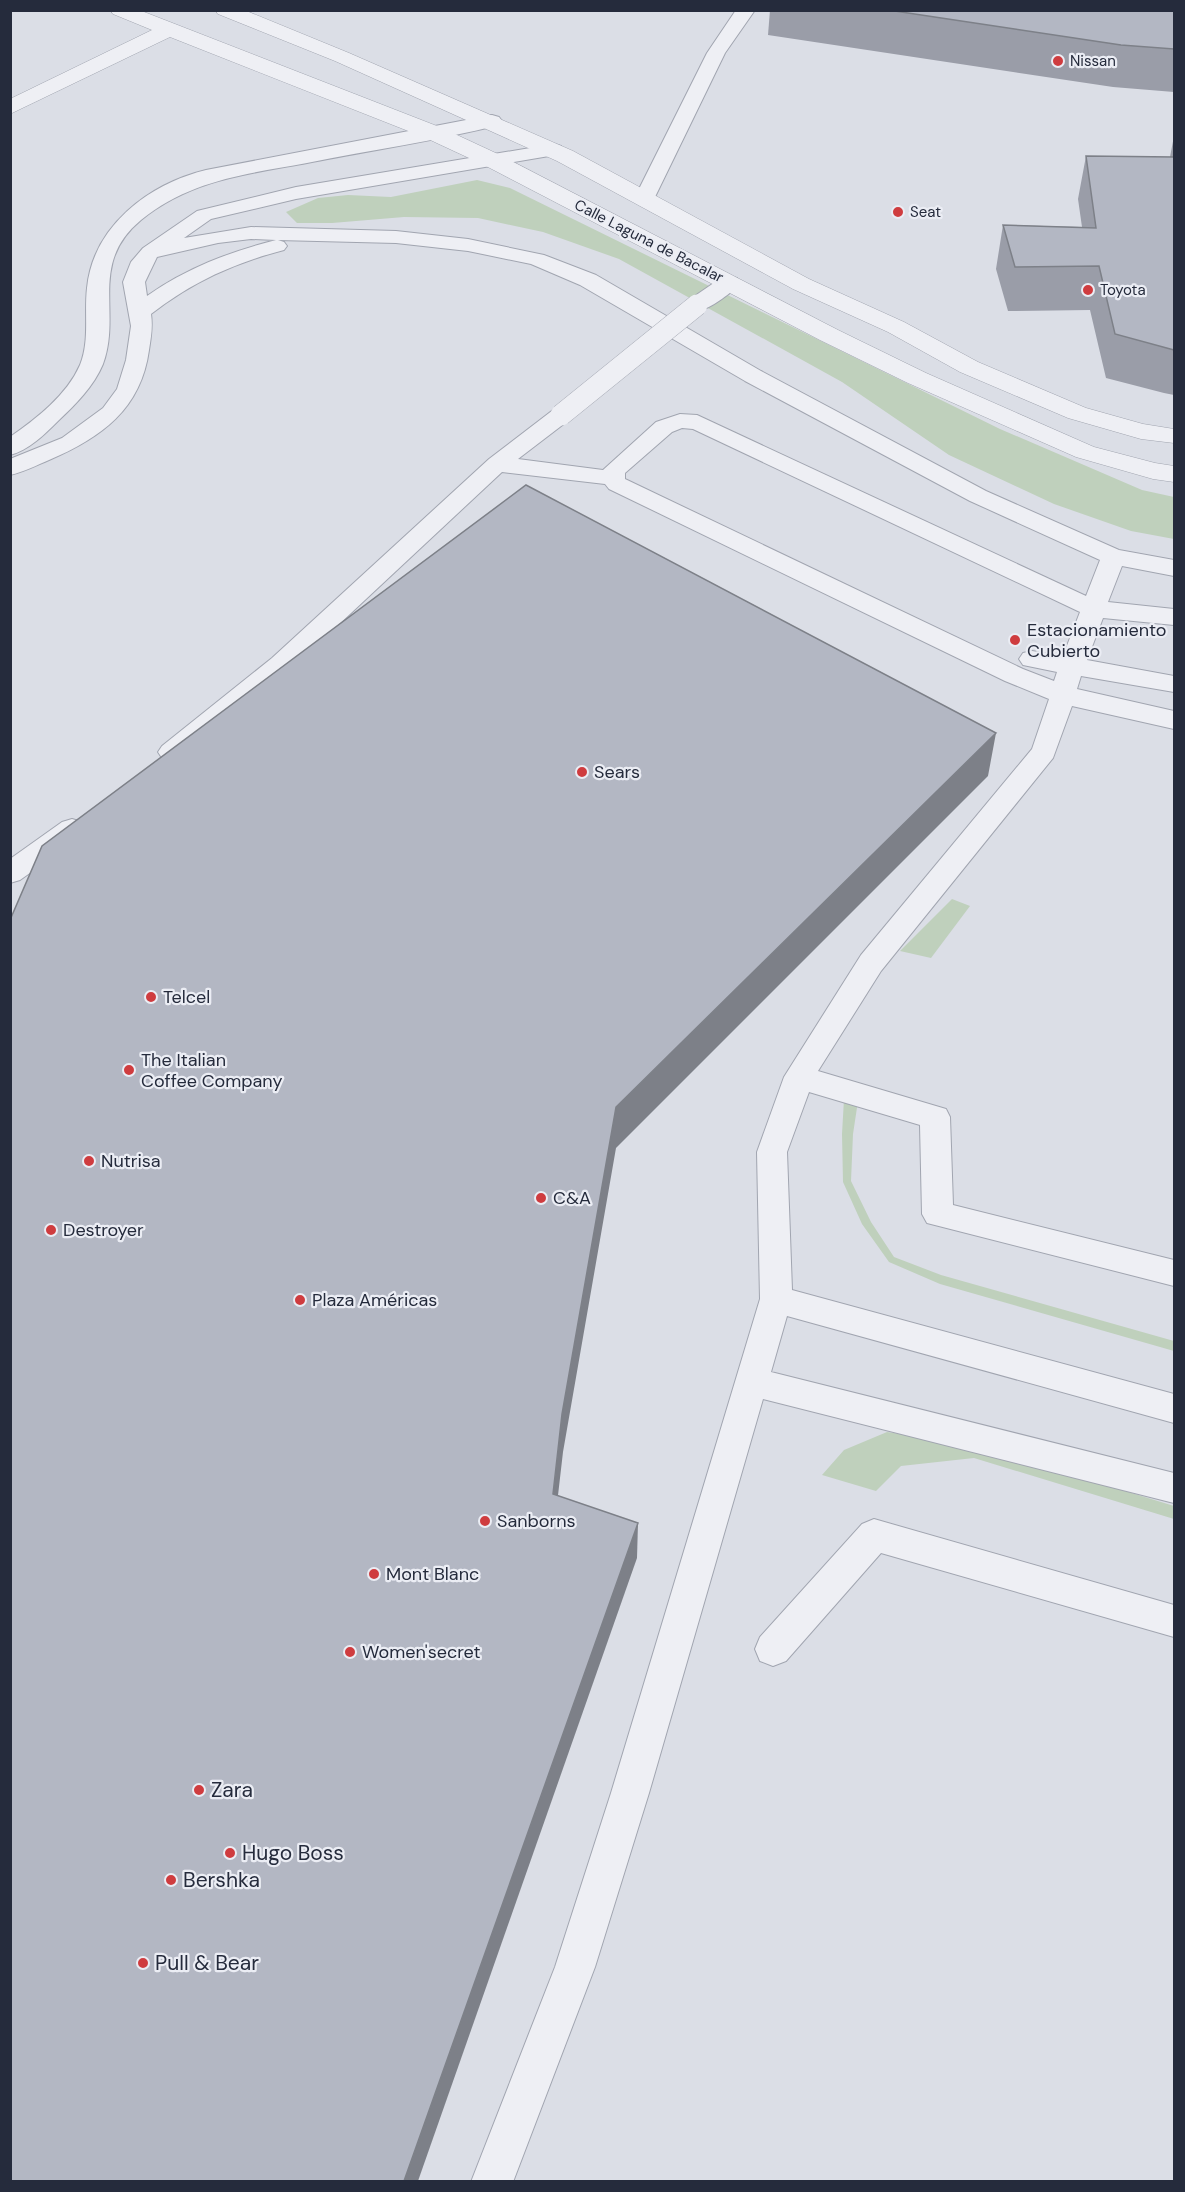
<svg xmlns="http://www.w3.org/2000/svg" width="1185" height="2192" font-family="'DM Sans',sans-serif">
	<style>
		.green { fill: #bfd0bc }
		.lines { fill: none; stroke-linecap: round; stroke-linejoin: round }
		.lane-casing { stroke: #a1a5b0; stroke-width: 2 }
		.street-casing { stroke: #a1a5b0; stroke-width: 1 }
		.lane { fill: #eeeff4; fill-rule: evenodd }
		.street { fill: #eeeff4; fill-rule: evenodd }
		.lane-bridge-casing { stroke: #a1a5b0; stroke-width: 22; stroke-linecap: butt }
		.lane-bridge { stroke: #eeeff4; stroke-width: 21 }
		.wall { fill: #9a9da8 }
		.shaded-wall { fill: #7d8088 }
		.building { fill: #b3b7c3; stroke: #7d8088; stroke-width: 1.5 }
		.poi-dot { fill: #cf3c3f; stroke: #ebedf4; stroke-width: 2 }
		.labels { text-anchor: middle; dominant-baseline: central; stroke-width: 4.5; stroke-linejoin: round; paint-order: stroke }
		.far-poi-label { font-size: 15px; fill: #252b3c; stroke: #ebedf4; text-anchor: start }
		.far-street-label { font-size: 15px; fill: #252b3c; stroke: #ebedf4 }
		.poi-label { font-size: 18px; fill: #252b3c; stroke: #ebedf4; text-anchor: start }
		.near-poi-label { font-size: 21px; fill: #252b3c; stroke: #ebedf4; text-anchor: start }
	</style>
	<rect width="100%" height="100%" fill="#dbdee6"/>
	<g class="green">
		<polygon points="477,180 510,188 1000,429 1142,490 1174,497 1174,539 1131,531 1054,504 949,455 842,382 619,259 543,232 478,218 404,217 332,223 297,223 286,212 318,198 348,195 391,197"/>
		<polygon points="952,899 970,906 931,958 900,951"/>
		<polygon points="844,1099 858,1101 853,1134 851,1181 871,1222 894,1257 941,1275 1174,1341 1174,1351 940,1284 889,1262 862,1224 843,1182 842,1134"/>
		<polygon points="887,1432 975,1445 1174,1506 1174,1519 974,1458 901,1466 876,1491 822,1475 844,1450"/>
	</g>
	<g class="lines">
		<g class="lane-casing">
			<g id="lane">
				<polygon points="736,10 755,10 725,53 654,199 651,203 637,203 634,199 707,53"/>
				<path d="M492,115L499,117L502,121L499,125C436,141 371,150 307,163C247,174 190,180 141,220C88,264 122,312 103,364C94,386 75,405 58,421C45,434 29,450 10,455V437C36,419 67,395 80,365C90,340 84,314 87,288C93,226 149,184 206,170Z"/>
				<path d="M554,144L561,146L564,150L561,154L296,199L211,219L184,238L251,227L396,231L468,239L544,255L596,275L761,371L986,491L1119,550L1174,560V576L1122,566L1108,602L1174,609V625L1103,618L1087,660L1174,676V692L1081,676L1077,689L1174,711V729L1072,706L1053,758L881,971L818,1071L946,1109L950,1117L953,1205L1174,1260V1286L927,1223L922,1214L920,1125L809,1092L787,1152L792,1290L1174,1394V1423L787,1316L771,1372L1174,1473V1503L763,1399L649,1793L595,1967L513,2182H471L555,1967L611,1793L760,1299L757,1152L784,1077L861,955L1032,749L1049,699L1005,681L609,489L605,484L502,472L290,670L180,758L171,761L162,758L158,752L162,746L272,658L489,459L553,410L561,408L569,410L572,415L569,420L518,459L603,470L656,422L680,414L697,415L1086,596L1100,560L970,501L745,381L580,285L531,264L468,251L396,243L278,240L284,242L287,246L284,250C234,263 192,282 151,314C153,327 151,337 149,350C141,409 101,438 49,460C37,465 24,472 10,475V459L62,438L103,408L117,389L126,360L131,326L123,282L131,262L143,248L197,211L296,187ZM251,239L276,240C229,252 187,268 147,296L145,282L157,257L218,243ZM682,428L693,429L1080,612L1063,656L1032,651L1023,653L1019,659L1023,665L1057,672L1054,681L1023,669L625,479V473L672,432Z"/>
				<path d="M729,277L737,278L740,283L737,288C723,297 707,314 689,310L686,305L689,300L721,278Z"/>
				<polygon points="72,819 82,822 86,829 82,836 20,880 10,883 10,859 62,822"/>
				<polygon points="874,1519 1174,1605 1174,1637 881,1553 786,1661 773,1666 760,1661 755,1649 760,1637 862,1524"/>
			</g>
		</g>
		<g class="street-casing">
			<g id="street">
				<polygon points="110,10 139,10 442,128 500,155 838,330 926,373 1094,447 1155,463 1174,466 1174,482 1153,479 1076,457 908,383 820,340 484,165 426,138 170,37 10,114 10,99 152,30 113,14"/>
				<polygon points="215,10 244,10 349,53 573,151 809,279 904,322 978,362 1086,408 1143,424 1174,429 1174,443 1141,439 1068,418 960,372 888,332 793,289 557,161 335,61 218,14"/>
			</g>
		</g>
		<use href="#lane" class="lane"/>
		<use href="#street" class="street"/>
		<g class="lane-bridge-casing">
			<polyline id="lane-bridge" points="561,415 697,305"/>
		</g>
		<use href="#lane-bridge" class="lane-bridge"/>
	</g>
	<g class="wall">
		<polygon points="770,10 1174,10 1174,92 1113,87 768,35"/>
		<polygon points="1174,136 1174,395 1164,393 1106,378 1090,310 1008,311 996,269 1003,225 1082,227 1078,199 1086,156 1170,157"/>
	</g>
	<g class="shaded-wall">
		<polygon points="996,733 988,776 616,1148 563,1452 554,1530 553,1494 562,1414 616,1107"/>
		<polygon points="638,1523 637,1558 418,2181 404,2181"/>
	</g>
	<g class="building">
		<polygon points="888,10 1174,10 1174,49 1121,45"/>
		<polygon points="1086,156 1174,157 1174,350 1115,334 1099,266 1015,267 1003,225 1096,228"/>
		<polygon points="526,485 996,733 616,1107 562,1414 553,1494 638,1523 404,2181 10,2181 10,920 42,846"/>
	</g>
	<g class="poi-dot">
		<circle cx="1058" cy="61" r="6"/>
		<circle cx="898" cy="212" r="6"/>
		<circle cx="1088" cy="290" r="6"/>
		<circle cx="1015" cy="640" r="6"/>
		<circle cx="582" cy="772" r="6"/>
		<circle cx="151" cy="997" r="6"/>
		<circle cx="129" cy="1070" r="6"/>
		<circle cx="89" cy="1161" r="6"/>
		<circle cx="541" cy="1198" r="6"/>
		<circle cx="51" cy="1230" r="6"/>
		<circle cx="300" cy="1300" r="6"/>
		<circle cx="485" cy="1521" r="6"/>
		<circle cx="374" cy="1574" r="6"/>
		<circle cx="350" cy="1652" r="6"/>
		<circle cx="199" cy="1790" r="6"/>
		<circle cx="230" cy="1853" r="6"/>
		<circle cx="171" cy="1880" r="6"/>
		<circle cx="143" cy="1963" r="6"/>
	</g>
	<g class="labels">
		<g class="far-poi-label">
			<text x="1070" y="61">Nissan</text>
			<text x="910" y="212">Seat</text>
			<text x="1100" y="290">Toyota</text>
		</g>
		<g class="far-street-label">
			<text transform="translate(649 241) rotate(27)">Calle Laguna de Bacalar</text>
		</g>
		<g class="poi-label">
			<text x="1027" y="630">Estacionamiento<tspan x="1027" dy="21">Cubierto</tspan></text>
			<text x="594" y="772">Sears</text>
			<text x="163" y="997">Telcel</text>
			<text x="141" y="1060">The Italian<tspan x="141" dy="21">Coffee Company</tspan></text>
			<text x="101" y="1161">Nutrisa</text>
			<text x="553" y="1198">C&amp;A</text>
			<text x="63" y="1230">Destroyer</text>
			<text x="312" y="1300">Plaza Américas</text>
			<text x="497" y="1521">Sanborns</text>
			<text x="386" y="1574">Mont Blanc</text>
			<text x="362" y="1652">Women'secret</text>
		</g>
		<g class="near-poi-label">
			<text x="211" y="1790">Zara</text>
			<text x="242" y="1853">Hugo Boss</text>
			<text x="183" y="1880">Bershka</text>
			<text x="155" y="1963">Pull &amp; Bear</text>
		</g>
	</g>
	<rect width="1185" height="2192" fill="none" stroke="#252b3c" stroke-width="24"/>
</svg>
